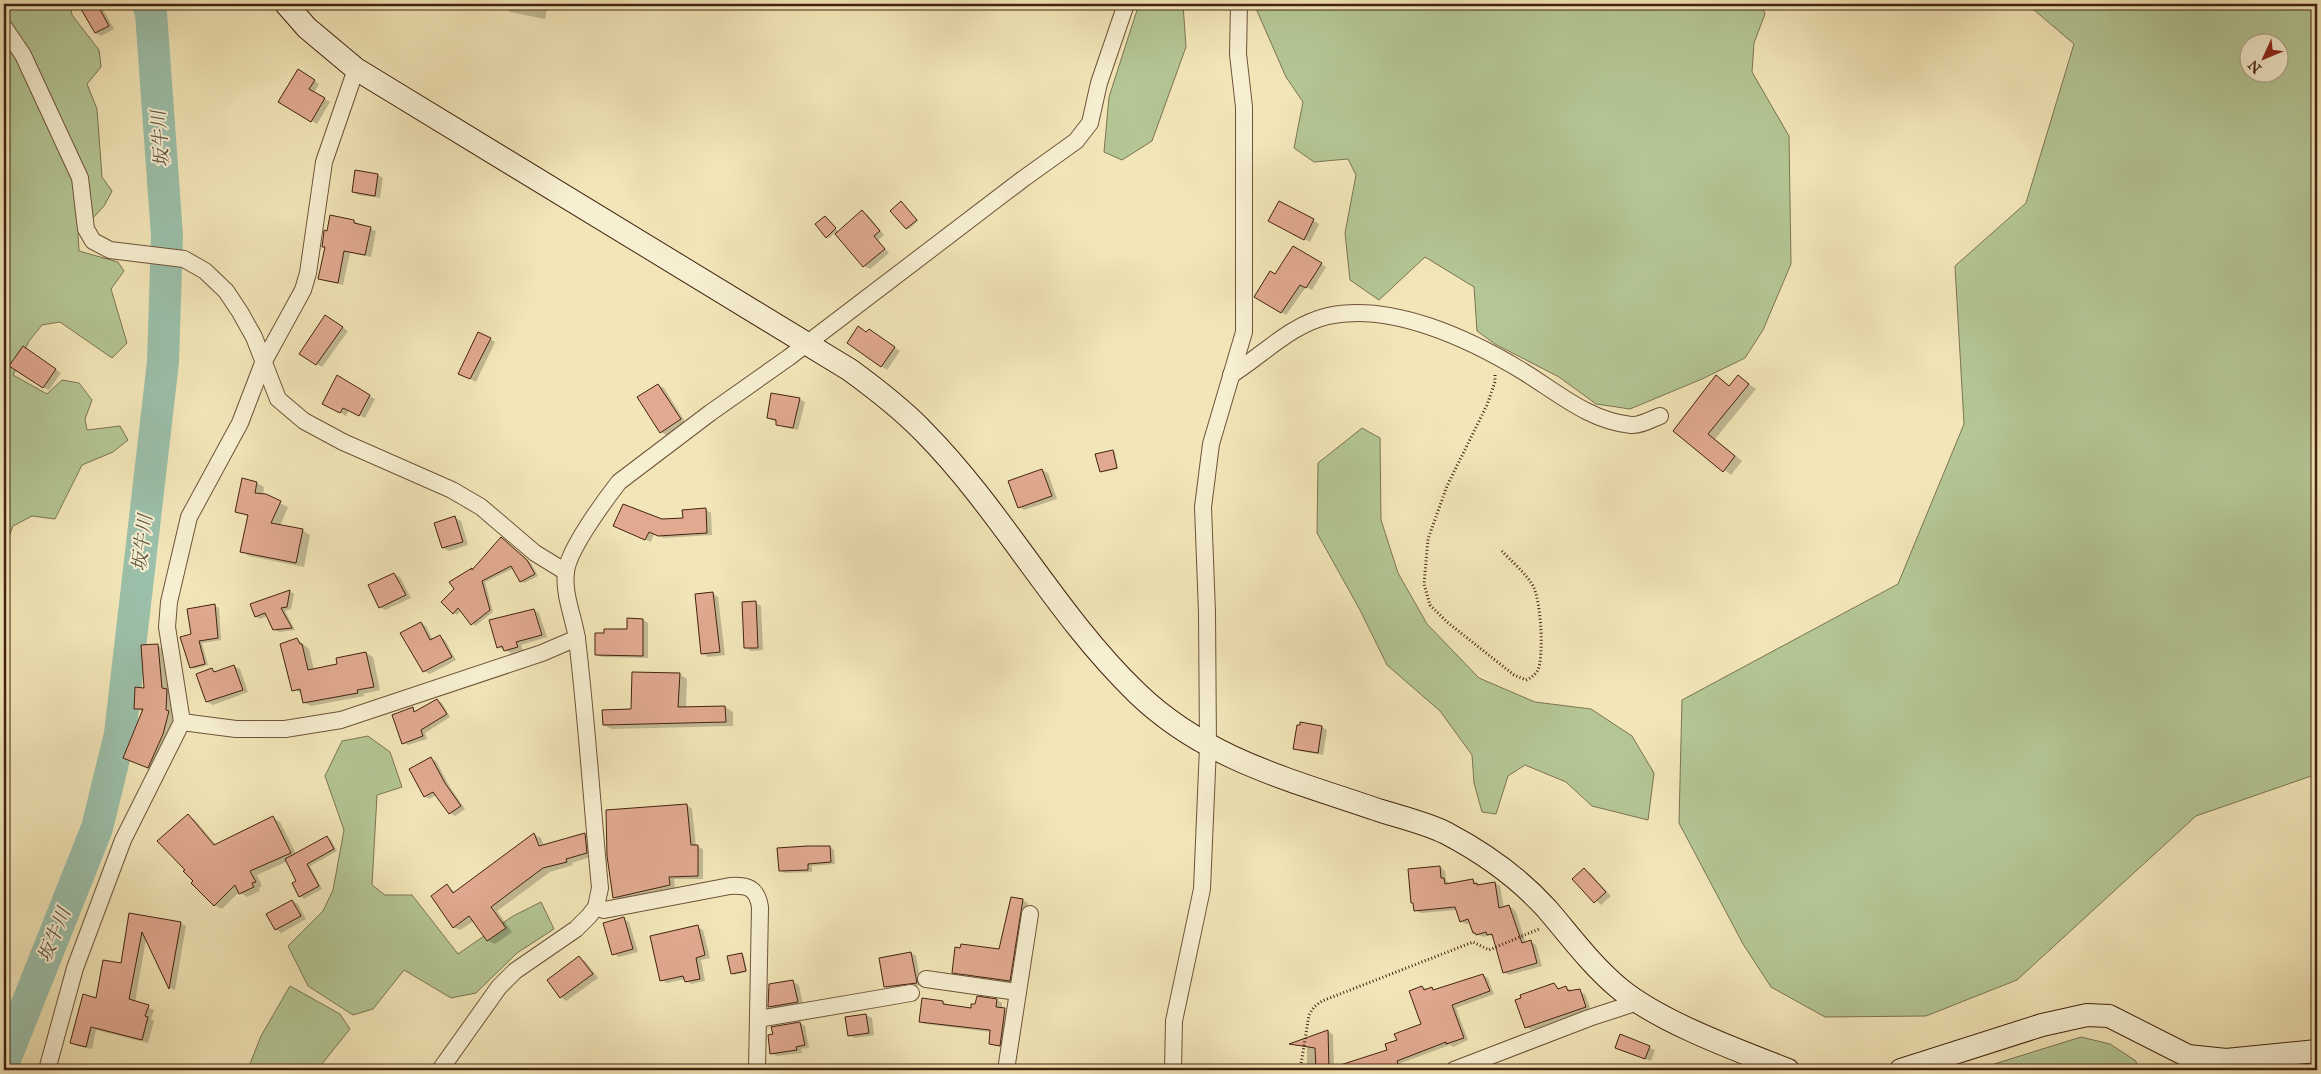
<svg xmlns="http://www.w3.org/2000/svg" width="2321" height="1074" font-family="'IM FELL Great Primer','Noto Serif JP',serif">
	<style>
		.green { fill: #b4c694; stroke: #7c7452; fill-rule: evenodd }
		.shadow { fill: #0003 }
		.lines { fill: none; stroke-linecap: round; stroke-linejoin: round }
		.river { stroke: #9cc0aa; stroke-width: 32 }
		.building { fill: #e1aa90; stroke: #43220f }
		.street-casing { stroke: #6f5339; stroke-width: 18 }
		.secondary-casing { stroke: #43220f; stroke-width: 24 }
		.path { stroke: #43220f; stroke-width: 3; stroke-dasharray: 1 2.5; stroke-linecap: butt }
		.street { stroke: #f7efd1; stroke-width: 16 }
		.secondary { stroke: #f7efd1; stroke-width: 22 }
		.labels { text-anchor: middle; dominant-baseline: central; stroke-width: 4; stroke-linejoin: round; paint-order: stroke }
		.water-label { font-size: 19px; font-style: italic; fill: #5e513e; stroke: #f7efd1 }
	</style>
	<rect width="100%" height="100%" fill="#f2e6b8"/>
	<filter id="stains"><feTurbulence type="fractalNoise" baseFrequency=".004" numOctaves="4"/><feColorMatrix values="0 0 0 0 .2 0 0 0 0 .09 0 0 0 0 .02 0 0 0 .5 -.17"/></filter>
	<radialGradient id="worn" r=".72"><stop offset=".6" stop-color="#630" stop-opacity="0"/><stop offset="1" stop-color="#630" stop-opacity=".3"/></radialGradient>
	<g class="green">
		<polygon points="4,4 70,4 72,15 99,50 101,67 87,84 97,109 102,177 112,191 104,206 78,234 79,251 118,262 124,271 111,289 127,343 112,358 60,322 42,325 29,341 13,375 47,394 62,380 79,383 92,400 85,419 87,430 120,426 128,440 113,452 82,465 55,519 32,516 13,526 4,550"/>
		<polygon points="1139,4 1183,4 1186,47 1152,141 1122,160 1104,152 1109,97"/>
		<polygon points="1254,4 1761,4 1765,14 1754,43 1752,72 1789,136 1791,264 1763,330 1745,358 1702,379 1630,409 1596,404 1559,377 1495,344 1477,331 1474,287 1425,257 1379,300 1350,280 1345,233 1356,175 1348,159 1314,162 1294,148 1303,102 1286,77"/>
		<path d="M2027,4H2317V774L2196,816L2017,980L1926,1016L1825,1017L1771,987L1743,944L1679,823L1682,700L1898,584L1964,424L1955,266L2026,203L2074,44ZM2278,42V72H2248V42Z"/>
		<polygon points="1362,428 1380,438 1381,520 1398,573 1427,624 1479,678 1535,702 1591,709 1632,736 1654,773 1648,820 1592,806 1566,782 1525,765 1508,776 1496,814 1482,812 1474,783 1472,755 1440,711 1387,665 1360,610 1317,533 1318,463"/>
		<polygon points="368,736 390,752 402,787 377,795 372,885 385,895 412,895 458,954 513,916 541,902 554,929 517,953 476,993 451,998 404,970 373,1009 353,1015 308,986 288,946 323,911 333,890 344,830 325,776 342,741"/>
		<polygon points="290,986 340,1014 350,1029 317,1070 250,1070 248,1069 261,1036"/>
		<polygon points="2081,1037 2110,1044 2136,1061 2137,1070 1975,1070"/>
	</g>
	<g class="shadow">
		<polygon points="80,4 100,4 114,29 101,36 96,33"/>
		<polygon points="499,4 548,4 545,19 510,12"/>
		<polygon points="298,71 319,84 314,93 330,102 317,124 280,101"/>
		<polygon points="356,172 378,175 383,178 380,198 359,195 353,192"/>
		<polygon points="1279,202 1319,224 1310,242 1270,221"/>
		<polygon points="903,204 918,221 909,229 906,228"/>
		<polygon points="862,212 868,215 884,235 878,240 889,253 870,269 864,266 835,233 829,238 826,237 825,217 839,232"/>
		<polygon points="354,221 376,231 371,257 350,253 343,285 325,281 319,278"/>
		<polygon points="1293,247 1326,267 1312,290 1306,287 1286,315 1256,296 1276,276"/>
		<polygon points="331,319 348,331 322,367 301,354"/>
		<polygon points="479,333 495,342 476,382 465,376"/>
		<polygon points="867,333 874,334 900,351 887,370 848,343"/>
		<polygon points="28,351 61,373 49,390 43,387"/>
		<polygon points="337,377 375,399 365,418 349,410 346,416 324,403"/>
		<polygon points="1716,377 1731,387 1738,377 1756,389 1715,439 1742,461 1731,475 1675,430"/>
		<polygon points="658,385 664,388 686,423 666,435 661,432"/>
		<polygon points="799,399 805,402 798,430 783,427 777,424 777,422 768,418"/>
		<polygon points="1112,451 1115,452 1118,469 1103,472 1101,471"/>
		<polygon points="1042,470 1048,473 1057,499 1024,510 1019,507"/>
		<polygon points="257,483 264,487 263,495 288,507 280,526 302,530 310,535 304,567 249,556 242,551 249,517 236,511"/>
		<polygon points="705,509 711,513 712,535 664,538 654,534 651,542 620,529 662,520 684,519"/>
		<polygon points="455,518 461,521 468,545 449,551 443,548"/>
		<polygon points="505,541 531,563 538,576 524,583 521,581 514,568 485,582 493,612 475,626 461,610 457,615 454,613 472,570 473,571"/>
		<polygon points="394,574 400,577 411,598 385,610 380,607"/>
		<polygon points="290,591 294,594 291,609 285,611 295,630 279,632 274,629 267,616 260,619 256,616 251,604"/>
		<polygon points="713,594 718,597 725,655 708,657 703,653"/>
		<polygon points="756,603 761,606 763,650 751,651 745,647"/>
		<polygon points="215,606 219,608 221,640 202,643 208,665 194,669 191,667 193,635"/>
		<polygon points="534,610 539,613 547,637 521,645 523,650 511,653 498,647"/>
		<polygon points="643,620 648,623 648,658 602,657 596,654"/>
		<polygon points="421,623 426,626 433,640 440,637 445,640 456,660 430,674 424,671"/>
		<polygon points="297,639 309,649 314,670 338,665 366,653 373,657 380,690 363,694 364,696 311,706 304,702 302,693 293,690"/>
		<polygon points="158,646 166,650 176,717 156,772 124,757 143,712 135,708 146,689"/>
		<polygon points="234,666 240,669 248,692 213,705 207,702 212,670 217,672"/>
		<polygon points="679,674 687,679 686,708 725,707 733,712 733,726 612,729 604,725 632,710"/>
		<polygon points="437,700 442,703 450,717 425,733 427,739 408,745 403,743 412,709 417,712"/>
		<polygon points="1301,723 1322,727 1327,730 1323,755 1300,751 1295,748"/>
		<polygon points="431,759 436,761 450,787 465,809 455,816 450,813 437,795 429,799 425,796"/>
		<polygon points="687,805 692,809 696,846 703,849 703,879 674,879 675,888 620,900 615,897"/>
		<polygon points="188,816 195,820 216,845 273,818 280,822 296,854 327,837 331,840 337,851 310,866 322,889 304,899 300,896 298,881 288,861 257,875 262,886 259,888 260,891 247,897 239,892 222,909 214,905 195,881"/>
		<polygon points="585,834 591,838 593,856 572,863 573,865 550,872 497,911 512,932 495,944 488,941 474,921 460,930 454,927 447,886 456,893 535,835 541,838 544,846"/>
		<polygon points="830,847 834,850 835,864 812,866 812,872 784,873 780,870"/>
		<polygon points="1440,867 1445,871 1446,880 1450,884 1473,880 1478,885 1495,883 1500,886 1504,908 1509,906 1515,910 1526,943 1531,942 1536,945 1542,966 1509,975 1504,972 1494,938 1490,935 1483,937 1474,933 1470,923 1466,924 1461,921 1457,910 1421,913 1415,910"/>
		<polygon points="1584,870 1590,873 1611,896 1601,905 1574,879"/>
		<polygon points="1022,900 1028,903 1015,983 959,975 954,972 1000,950"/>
		<polygon points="292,901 298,904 306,919 281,933 276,929"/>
		<polygon points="130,915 180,923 186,926 175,990 170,988 146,939 135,1002 154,1010 151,1019 154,1021 148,1043 96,1030 92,1049 78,1046 72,1043 97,999 122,964"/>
		<polygon points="623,919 629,922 638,952 619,957 614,954"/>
		<polygon points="698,927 703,930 710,958 701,960 705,981 691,984 685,979 667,983 662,980"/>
		<polygon points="911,953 916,956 921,985 890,990 885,987"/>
		<polygon points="741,955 744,956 747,972 734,975 732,973"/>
		<polygon points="579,958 585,961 598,978 566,1001 561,997 548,980"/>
		<polygon points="1483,975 1488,978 1494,994 1456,1008 1468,1040 1453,1047 1450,1045 1401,1063 1403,1070 1352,1070 1350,1063 1388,1051 1398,1041 1423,1024 1422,987 1435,991"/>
		<polygon points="793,982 799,985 803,1005 775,1010 769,1007"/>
		<polygon points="1554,985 1561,990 1566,988 1585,994 1591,1010 1532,1030 1526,1027"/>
		<polygon points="978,998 997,1000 1002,1003 1002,1009 1010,1013 1005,1048 990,1044 991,1032 925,1024 920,1021 943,1002 948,1005 972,1009 976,1006"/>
		<polygon points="866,1015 872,1018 874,1035 855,1038 849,1035"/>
		<polygon points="800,1023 805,1026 809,1048 801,1049 802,1053 777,1056 771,1053"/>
		<polygon points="1328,1031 1333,1035 1334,1070 1307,1070 1307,1039"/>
		<polygon points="1621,1036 1655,1050 1651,1061 1622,1050"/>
		<polygon points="206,1065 221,1070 205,1070"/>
	</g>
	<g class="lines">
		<polyline class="river" points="4,1062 97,828 120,734 163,362 167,236 151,13 148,4"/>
	</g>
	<g class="building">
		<polygon points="78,4 97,4 109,26 95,33"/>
		<polygon points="298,69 315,80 309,89 325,98 311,122 278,102"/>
		<polygon points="355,170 378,174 375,196 352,192"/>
		<polygon points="901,201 917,220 906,229 890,211"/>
		<polygon points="1279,201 1314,219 1304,240 1268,221"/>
		<polygon points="862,210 880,231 874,236 885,249 863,267 835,234"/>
		<polygon points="330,215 354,220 354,223 371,227 365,255 344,251 338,283 318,279 325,247 322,247 324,232 324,230 327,231"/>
		<polygon points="825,216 836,228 826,238 815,224"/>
		<polygon points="1293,246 1322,263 1306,288 1300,285 1281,313 1254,297 1270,271 1275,274"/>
		<polygon points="325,315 343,327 316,365 299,354"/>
		<polygon points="858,326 866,332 869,329 895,347 881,367 847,343"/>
		<polygon points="478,332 491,338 470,379 458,374"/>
		<polygon points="23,346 56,369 43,388 9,366"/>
		<polygon points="337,375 370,395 359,416 343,408 340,413 322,404"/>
		<polygon points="1716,375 1729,386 1738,375 1749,384 1708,434 1735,456 1723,472 1673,431"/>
		<polygon points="658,384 681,419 660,433 637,397"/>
		<polygon points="771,393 800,398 793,428 776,425 776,420 767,418"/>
		<polygon points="1113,450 1117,468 1100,472 1095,454"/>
		<polygon points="1042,469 1052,496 1018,508 1008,481"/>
		<polygon points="242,478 257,482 255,493 266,494 281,501 271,523 303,529 296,563 240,552 248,515 235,512"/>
		<polygon points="623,504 662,519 683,518 682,510 706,508 707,533 658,536 649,532 645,540 613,526"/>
		<polygon points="455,516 463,542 442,548 434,523"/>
		<polygon points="501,537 527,560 535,574 520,582 511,566 482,581 490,610 471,625 458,608 453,614 441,602 454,589 449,582 472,568 472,570"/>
		<polygon points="394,573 406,595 379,608 368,585"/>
		<polygon points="290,590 287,607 281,608 292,628 273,630 265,613 255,617 250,604"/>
		<polygon points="713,592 720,652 701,654 695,594"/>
		<polygon points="756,601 758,648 744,648 742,602"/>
		<polygon points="215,604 218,638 199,641 205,664 190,668 180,637 191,634 187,609"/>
		<polygon points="534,609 542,635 516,642 518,647 504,651 502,646 497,648 489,620"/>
		<polygon points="627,618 643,619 643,656 595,655 595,633 604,633 604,629 627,629"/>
		<polygon points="421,622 430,640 440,635 452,657 423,672 400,633"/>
		<polygon points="297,638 300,644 302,644 308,670 337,664 336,658 366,652 374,687 357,690 358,693 303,703 300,689 292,691 280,644"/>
		<polygon points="158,644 162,688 167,689 166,710 169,711 163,734 148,768 123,758 143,709 134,709 135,687 144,688 141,645"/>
		<polygon points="234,665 243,690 206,702 196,674 212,668 214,672"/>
		<polygon points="632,672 680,673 678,707 725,706 726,722 603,725 602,710 631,709"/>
		<polygon points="437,699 447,714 421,730 423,736 402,744 392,715 413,707 414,712"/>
		<polygon points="1300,722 1322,726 1318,753 1293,749 1297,725 1300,725"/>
		<polygon points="431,757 445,783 461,806 449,814 433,792 424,797 409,769"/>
		<polygon points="687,804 691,845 698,845 698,876 669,877 670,885 613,898 607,856 606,810"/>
		<polygon points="188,814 214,845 273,816 291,853 250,871 256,882 252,883 254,887 239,894 235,885 214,906 191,883 193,881 183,871 185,870 157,841"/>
		<polygon points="534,833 539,846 585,833 587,853 566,859 567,862 543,868 491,907 506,928 487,941 469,916 453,928 431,896 447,884 453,893"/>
		<polygon points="327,836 334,849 307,864 319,886 299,897 292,883 296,881 285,859"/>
		<polygon points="807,846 830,846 831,862 808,864 808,870 779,871 777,848"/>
		<polygon points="1440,866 1441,878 1444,878 1445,884 1473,879 1474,884 1477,883 1477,885 1495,882 1499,908 1509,905 1522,943 1531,940 1537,963 1503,973 1492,934 1487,935 1486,932 1476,935 1475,933 1473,933 1468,919 1460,922 1455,907 1414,911 1413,903 1411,903 1408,869"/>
		<polygon points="1584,868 1606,892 1594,903 1572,879"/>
		<polygon points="1011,897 1023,899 1010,981 952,973 955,947 960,948 961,944 999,949"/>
		<polygon points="292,900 301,916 275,930 266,914"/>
		<polygon points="129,913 181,922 169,989 142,932 129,999 149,1005 145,1016 148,1017 142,1040 91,1027 86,1047 70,1043 83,994 96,998 103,960 121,963"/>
		<polygon points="624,917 633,949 612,955 603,923"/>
		<polygon points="698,925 705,955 696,958 700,979 685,982 683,976 660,981 650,936"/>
		<polygon points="911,952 917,983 884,987 879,958"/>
		<polygon points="742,953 746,971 731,974 727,956"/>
		<polygon points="579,956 593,974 560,998 547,980"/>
		<polygon points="1483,974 1490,991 1452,1005 1464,1038 1446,1044 1446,1042 1397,1061 1400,1070 1335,1070 1334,1067 1387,1050 1385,1044 1397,1040 1394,1034 1421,1024 1409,991 1422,986 1424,990 1432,987 1433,990"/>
		<polygon points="793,980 798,1002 768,1007 769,984"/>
		<polygon points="1554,983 1558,989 1566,986 1568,991 1580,989 1586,1007 1525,1028 1515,1000 1521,998 1520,995"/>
		<polygon points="977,996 997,999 996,1007 1005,1008 1000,1046 989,1044 990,1030 919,1022 922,998 943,1001 943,1004 971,1008 971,1004 975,1004"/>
		<polygon points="866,1014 869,1033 848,1036 845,1017"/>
		<polygon points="800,1022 805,1045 796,1047 797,1050 770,1054 768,1035 773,1034 771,1027"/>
		<polygon points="1328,1030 1329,1070 1316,1070 1315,1048 1289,1044"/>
		<polygon points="1620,1034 1650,1046 1645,1059 1615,1048"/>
	</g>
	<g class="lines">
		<g class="street-casing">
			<g id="street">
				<polyline points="4,27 23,55 80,178 86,229 93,241 110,250 184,259 205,271 226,291 240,312 254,337 278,399 304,421 343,442 452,490 481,507 535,553 566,572"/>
				<path d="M1231,375C1263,355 1290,325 1328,316C1391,302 1470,339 1524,372C1558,393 1590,421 1631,425C1640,426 1652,419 1660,416"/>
				<polyline points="182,722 236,729 285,729 341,720 542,653 577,638"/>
				<path d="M596,907L604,910L730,886C748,885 757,888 760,907L757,1070"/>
				<polyline points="926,979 1018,992"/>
				<polyline points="759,1019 911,993"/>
				<polyline points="47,1070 75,968 123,840 182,722 167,627 169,602 189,517 240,423 263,363 303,290 308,273 324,162 356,69"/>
				<path d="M440,1070L499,987L515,971L576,929L589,916L596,907L600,888C592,805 587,722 577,639C574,618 563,594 566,572C568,550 605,500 619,482L710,413L788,358L1023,179L1076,141L1090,123L1099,83L1126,4"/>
				<polyline points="1006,1070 1030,914"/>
				<polyline points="1173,1070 1174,1021 1202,889 1208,747 1207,612 1203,507 1211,444 1244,332 1244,107 1238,54 1239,4"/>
				<polyline points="1454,1070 1589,1018 1638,1002"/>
			</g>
		</g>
		<g class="secondary-casing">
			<g id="secondary">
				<path d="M286,4L307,28L356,69L850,370C876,389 902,409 924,432C1003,512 1056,615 1137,693C1205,759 1291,780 1378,810C1400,817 1426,823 1446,833C1484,853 1519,878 1547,909C1571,937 1592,966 1620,989C1662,1023 1737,1050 1788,1070"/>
				<polyline points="1901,1070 2042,1025 2087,1015 2109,1016 2188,1056 2226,1060 2317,1051"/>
			</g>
		</g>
		<g class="path">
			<path d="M1495,375V382L1487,405L1447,486L1428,539L1424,584L1430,605L1447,622L1514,675L1526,680C1531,678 1535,675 1538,670C1544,655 1541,604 1534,588C1528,575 1511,561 1501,550"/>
			<polyline points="1300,1070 1309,1015 1314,1007 1322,1001 1473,942 1489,950 1539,929"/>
		</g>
		<use href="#street" class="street"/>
		<use href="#secondary" class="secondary"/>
	</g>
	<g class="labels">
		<g class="water-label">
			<text transform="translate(160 139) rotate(-94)">坂牛川</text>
			<text transform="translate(142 543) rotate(-83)">坂牛川</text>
			<text transform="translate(54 935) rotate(-68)">坂牛川</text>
		</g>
	</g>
	<rect width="2321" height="1074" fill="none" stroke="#f2e6b8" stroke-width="20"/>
	<rect x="5" y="5" width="2311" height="1064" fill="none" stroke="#43220f" stroke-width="2.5"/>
	<rect x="10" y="10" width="2301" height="1054" fill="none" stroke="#43220f"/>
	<g transform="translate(2264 58) rotate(226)"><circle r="24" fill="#f7efd1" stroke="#af9d83"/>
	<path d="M0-4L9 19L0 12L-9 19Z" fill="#8f2418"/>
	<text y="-8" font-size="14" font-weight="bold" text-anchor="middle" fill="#43220f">N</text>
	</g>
	<rect width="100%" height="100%" filter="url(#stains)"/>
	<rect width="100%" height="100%" fill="url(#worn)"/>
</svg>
